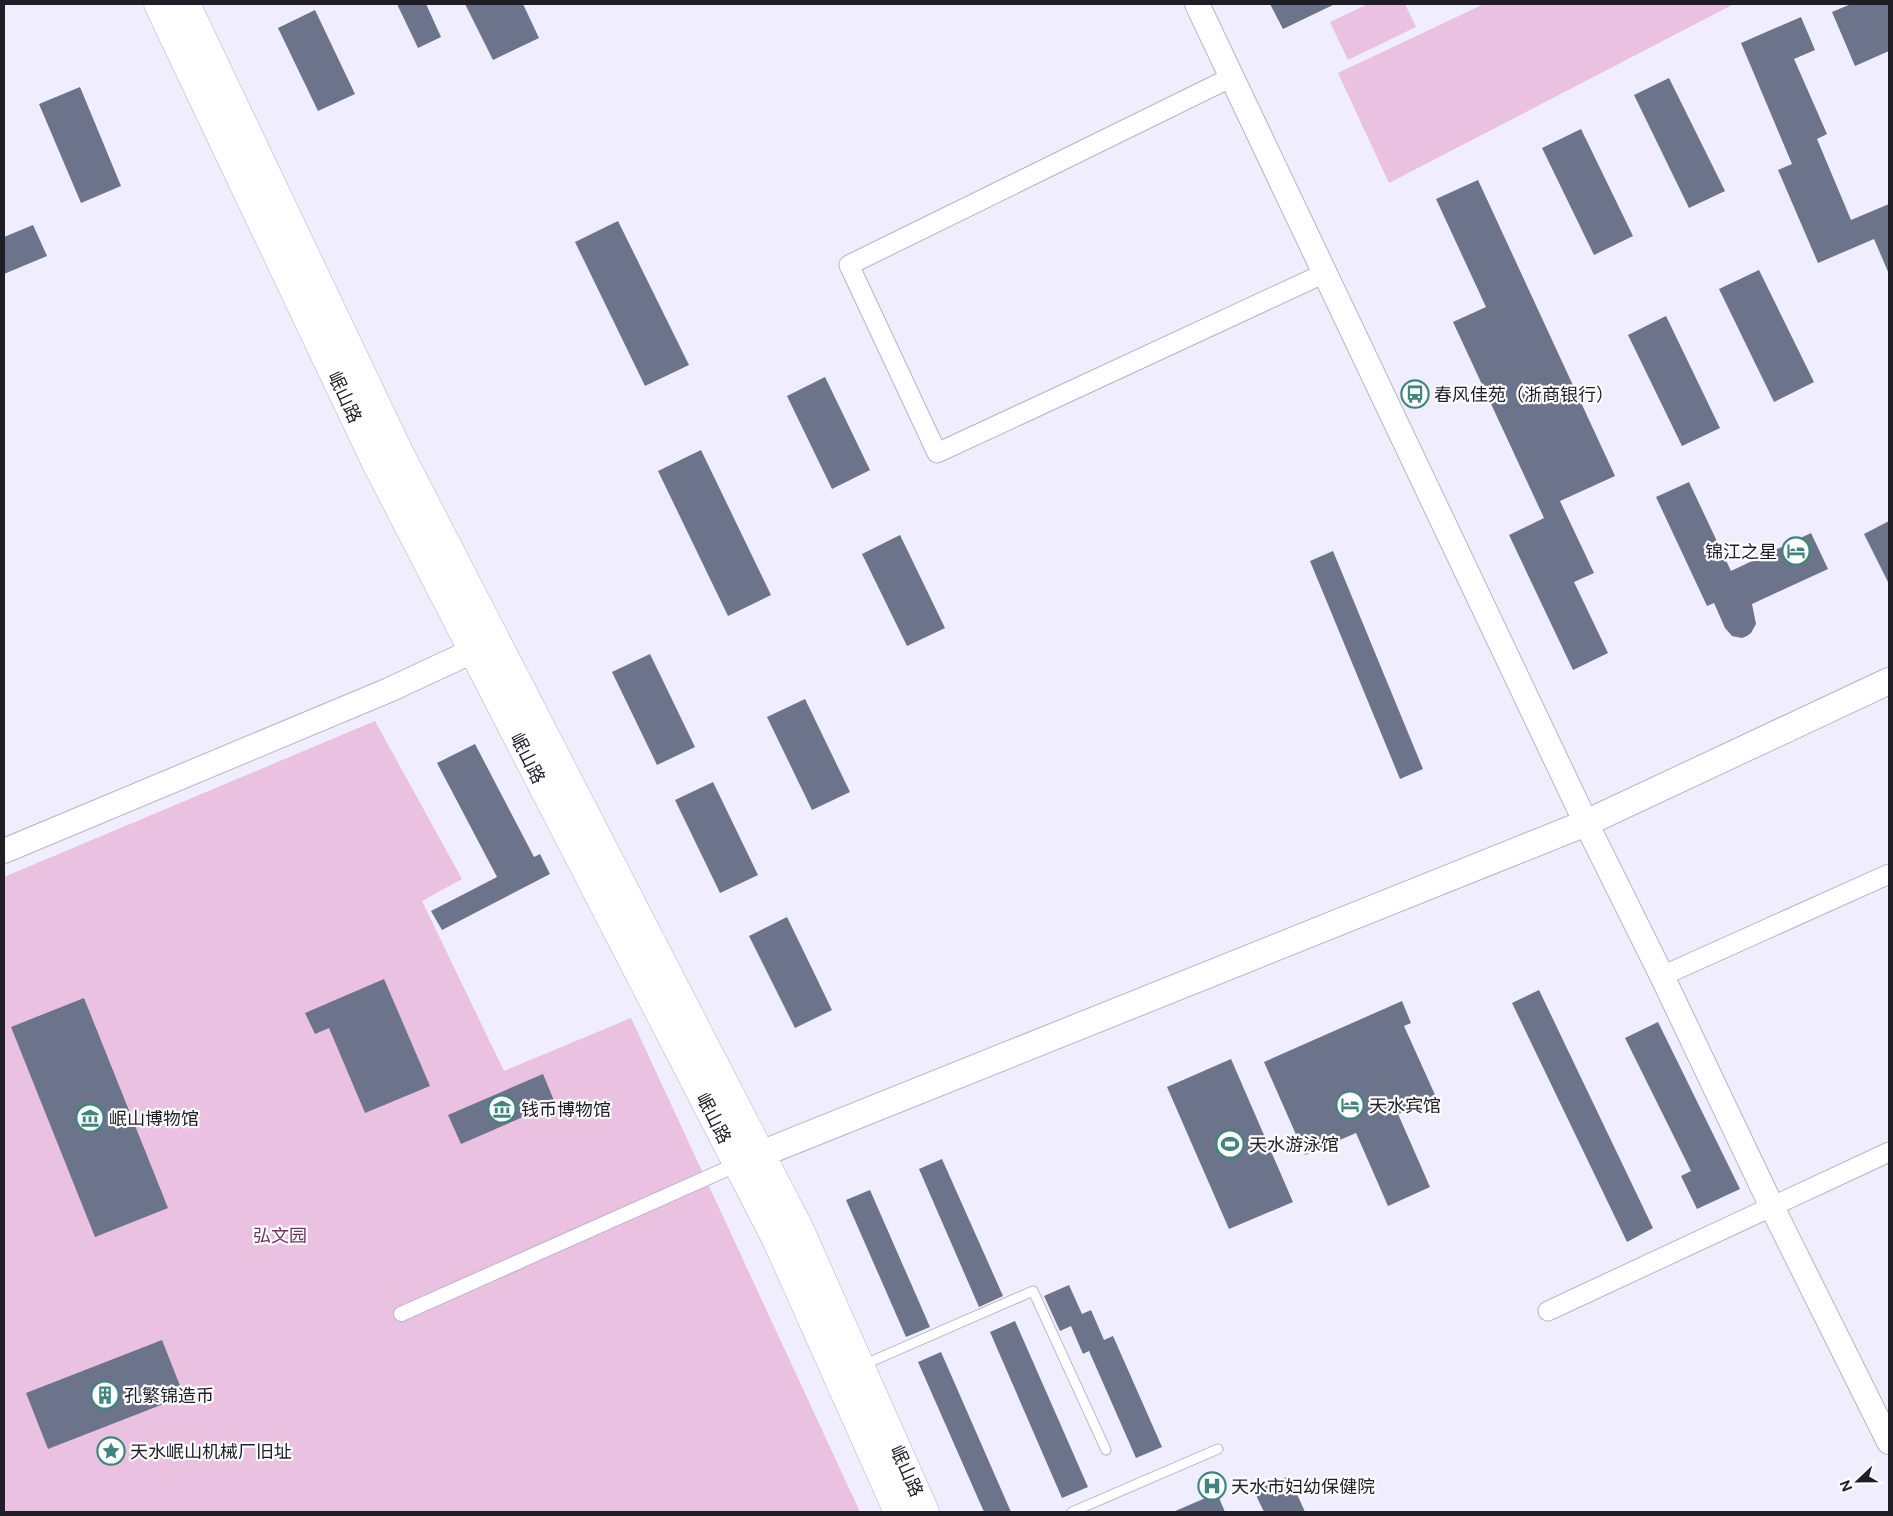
<svg xmlns="http://www.w3.org/2000/svg" width="1893" height="1516" font-family="'Public Sans','Noto Sans SC',sans-serif">
	<style>
		.green { fill: #eac1e0 }
		.building { fill: #6c748b }
		.lines { fill: none; stroke-linecap: round; stroke-linejoin: round }
		.service-casing { stroke: #b7b3cd; stroke-width: 11 }
		.pedestrian-casing { stroke: #b7b3cd; stroke-width: 16 }
		.minor-casing { stroke: #b7b3cd; stroke-width: 21 }
		.tertiary-casing { stroke: #b7b3cd; stroke-width: 26 }
		.secondary-casing { stroke: #b7b3cd; stroke-width: 28 }
		.primary-casing { stroke: #b7b3cd; stroke-width: 29 }
		.service { stroke: #fff; stroke-width: 9 }
		.pedestrian { stroke: #fff; stroke-width: 14 }
		.minor { stroke: #fff; stroke-width: 19 }
		.tertiary { stroke: #fff; stroke-width: 24 }
		.secondary { stroke: #fff; stroke-width: 26 }
		.primary { stroke: #fff; stroke-width: 28 }
		.labels { text-anchor: middle; dominant-baseline: central; stroke-width: 4.5; stroke-linejoin: round; paint-order: stroke }
		.poi-label { font-size: 18px; fill: #1f1e27; stroke: #fdfdfd; text-anchor: start }
		.street-label { font-size: 18px; fill: #1f1e27; stroke: #fdfdfd }
		.park-label { font-size: 18px; fill: #703365; stroke: #fdfdfd }
	</style>
	<rect width="100%" height="100%" fill="#f0edfe"/>
	<g class="green">
		<polygon points="1368,4 1405,4 1416,27 1348,60 1330,22"/>
		<polygon points="1484,4 1734,4 1389,183 1338,73"/>
		<polygon points="375,721 462,879 422,901 504,1071 631,1018 860,1512 4,1512 4,877"/>
	</g>
	<g class="building">
		<polygon points="397,4 426,4 441,37 418,48"/>
		<polygon points="465,4 523,4 539,38 493,60"/>
		<polygon points="1270,4 1335,4 1283,29"/>
		<polygon points="1851,4 1889,4 1889,51 1855,66 1832,12"/>
		<polygon points="315,10 355,94 318,111 278,28"/>
		<polygon points="1801,17 1815,50 1794,59 1827,134 1817,139 1851,220 1889,204 1889,274 1874,239 1818,263 1778,170 1792,164 1741,43"/>
		<polygon points="1669,78 1725,191 1689,208 1634,95"/>
		<polygon points="80,87 121,186 81,203 39,104"/>
		<polygon points="1581,129 1633,236 1594,255 1542,148"/>
		<polygon points="1478,180 1615,476 1560,501 1594,573 1574,582 1608,653 1573,670 1509,535 1544,518 1453,322 1486,307 1436,199"/>
		<polygon points="618,221 689,365 645,386 575,242"/>
		<polygon points="33,225 47,256 4,274 4,237"/>
		<polygon points="1759,270 1814,382 1774,402 1719,289"/>
		<polygon points="1666,316 1720,428 1682,446 1628,335"/>
		<polygon points="825,377 870,470 832,489 787,396"/>
		<polygon points="701,450 771,595 728,616 658,471"/>
		<polygon points="1689,482 1731,571 1811,533 1828,569 1752,604 1756,624 1751,633 1747,636 1742,638 1732,636 1725,628 1714,603 1707,606 1656,497"/>
		<polygon points="1889,521 1889,584 1864,534"/>
		<polygon points="900,535 945,628 907,646 862,554"/>
		<polygon points="1333,551 1423,769 1400,779 1310,561"/>
		<polygon points="650,654 695,747 657,765 612,672"/>
		<polygon points="805,699 850,792 812,810 767,717"/>
		<polygon points="475,744 534,857 540,854 550,874 442,930 431,911 497,877 437,763"/>
		<polygon points="713,782 758,875 720,893 675,800"/>
		<polygon points="787,917 832,1010 795,1028 749,936"/>
		<polygon points="384,979 430,1086 365,1113 329,1028 315,1034 305,1013"/>
		<polygon points="1539,990 1653,1228 1627,1242 1512,1003"/>
		<polygon points="84,998 168,1208 95,1237 11,1027"/>
		<polygon points="1402,1001 1411,1023 1404,1026 1436,1097 1398,1114 1430,1187 1388,1206 1356,1133 1305,1155 1264,1062"/>
		<polygon points="1658,1022 1740,1189 1697,1209 1681,1176 1691,1171 1625,1038"/>
		<polygon points="1231,1059 1293,1202 1229,1229 1167,1087"/>
		<polygon points="543,1074 555,1103 461,1144 448,1115"/>
		<polygon points="942,1159 1003,1296 979,1307 919,1169"/>
		<polygon points="870,1190 930,1327 906,1337 846,1200"/>
		<polygon points="1069,1285 1082,1314 1091,1310 1104,1340 1113,1336 1162,1447 1136,1458 1089,1351 1083,1354 1071,1326 1060,1331 1044,1296"/>
		<polygon points="1015,1321 1088,1487 1062,1498 990,1332"/>
		<polygon points="162,1340 184,1396 48,1449 26,1393"/>
		<polygon points="941,1352 1011,1512 984,1512 918,1362"/>
		<polygon points="1289,1476 1305,1512 1264,1512 1254,1491"/>
		<polygon points="1217,1493 1225,1512 1173,1512"/>
	</g>
	<g class="lines">
		<g class="service-casing">
			<g id="service">
				<polyline points="863,1365 1033,1291 1106,1450"/>
				<polyline points="1072,1512 1218,1449"/>
			</g>
		</g>
		<g class="pedestrian-casing">
			<polyline id="pedestrian" points="401,1314 738,1164"/>
		</g>
		<g class="minor-casing">
			<g id="minor">
				<polyline points="1232,77 849,265 937,453 1325,273"/>
				<polyline points="1662,976 1889,874"/>
				<polyline points="1548,1311 1889,1152"/>
			</g>
		</g>
		<g class="tertiary-casing">
			<g id="tertiary">
				<polyline points="1197,4 1586,823 1662,976 1772,1207 1889,1442"/>
				<polyline points="4,851 389,690 490,643"/>
			</g>
		</g>
		<g class="secondary-casing">
			<polyline id="secondary" points="741,1162 1586,823 1889,681"/>
		</g>
		<g class="primary-casing">
			<g id="primary">
				<polyline points="158,4 376,463 777,1241 898,1512"/>
				<polyline points="186,4 399,452 800,1230 925,1512"/>
			</g>
		</g>
		<use href="#service" class="service"/>
		<use href="#pedestrian" class="pedestrian"/>
		<use href="#minor" class="minor"/>
		<use href="#tertiary" class="tertiary"/>
		<use href="#secondary" class="secondary"/>
		<use href="#primary" class="primary"/>
	</g>
	<defs>
		<g id="bus-ring" transform="scale(1.4375)"><circle r="9.5" fill="#fdfdfd" stroke="#3f857e" stroke-width="1.5"/><path d="M-5-6H5V4H4V6H2V4H-2V6H-4V4H-5ZM-3.5-4V0h7V-4ZM-3.5 1.2v1.5H-2V1.2ZM2 1.2v1.5H3.5V1.2Z" fill="#3f857e"/></g>
		<g id="hotel-ring" transform="scale(1.4375)"><circle r="9.5" fill="#fdfdfd" stroke="#3f857e" stroke-width="1.5"/><path d="M-6-4.5h1.5V1H6V5H4.5V3h-9V5H-6ZM-4 0a1.8 1.8 0 1 1 3.6 0ZM.5 0V-2.5h3Q6-2.5 6 0Z" fill="#3f857e"/></g>
		<g id="museum-ring" transform="scale(1.4375)"><circle r="9.5" fill="#fdfdfd" stroke="#3f857e" stroke-width="1.5"/><path d="M0-6L6-3V-2H-6V-3ZM-5-1h2V3h-2ZM-1-1h2V3h-2ZM3-1h2V3H3ZM-6 4H6V6H-6Z" fill="#3f857e"/></g>
		<g id="stadium-ring" transform="scale(1.4375)"><circle r="9.5" fill="#fdfdfd" stroke="#3f857e" stroke-width="1.5"/><path d="M0-5a6.5 5 0 1 0 0 10a6.5 5 0 1 0 0-10ZM-3.5-1.8h7v3.6h-7Z" fill="#3f857e"/></g>
		<g id="building-ring" transform="scale(1.4375)"><circle r="9.5" fill="#fdfdfd" stroke="#3f857e" stroke-width="1.5"/><path d="M-4-6H4V6H1V3H-1V6H-4ZM-2.5-4.3h1.7v1.8h-1.7ZM.8-4.3h1.7v1.8H.8ZM-2.5-1h1.7V.8h-1.7ZM.8-1h1.7V.8H.8Z" fill="#3f857e"/></g>
		<g id="sight-ring" transform="scale(1.4375)"><circle r="9.5" fill="#fdfdfd" stroke="#3f857e" stroke-width="1.5"/><path d="M0-6L1.8-2.2L6-1.7L2.9 1.2L3.7 5.4L0 3.3L-3.7 5.4L-2.9 1.2L-6-1.7L-1.8-2.2Z" fill="#3f857e"/></g>
		<g id="hospital-ring" transform="scale(1.4375)"><circle r="9.5" fill="#fdfdfd" stroke="#3f857e" stroke-width="1.5"/><path d="M-5-5h3v3.5h4V-5h3V5h-3V1.5h-4V5h-3Z" fill="#3f857e"/></g>
	</defs>
	<g fill-rule="evenodd">
		<use href="#bus-ring" x="1415" y="394"/>
		<use href="#hotel-ring" x="1796" y="551"/>
		<use href="#hotel-ring" x="1350" y="1105"/>
		<use href="#museum-ring" x="502" y="1109"/>
		<use href="#museum-ring" x="90" y="1118"/>
		<use href="#stadium-ring" x="1230" y="1144"/>
		<use href="#building-ring" x="105" y="1395"/>
		<use href="#sight-ring" x="111" y="1451"/>
		<use href="#hospital-ring" x="1212" y="1486"/>
	</g>
	<g class="labels">
		<g class="poi-label">
			<text x="1434" y="394">春风佳苑（浙商银行）</text>
			<text x="1777" y="551" text-anchor="end">锦江之星</text>
			<text x="1369" y="1105">天水宾馆</text>
			<text x="521" y="1109">钱币博物馆</text>
			<text x="109" y="1118">岷山博物馆</text>
			<text x="1249" y="1144">天水游泳馆</text>
			<text x="124" y="1395">孔繁锦造币</text>
			<text x="130" y="1451">天水岷山机械厂旧址</text>
			<text x="1231" y="1486">天水市妇幼保健院</text>
		</g>
		<g class="street-label">
			<text transform="translate(345 397) rotate(65)">岷山路</text>
			<text transform="translate(528 758) rotate(63)">岷山路</text>
			<text transform="translate(714 1118) rotate(63)">岷山路</text>
			<text transform="translate(907 1471) rotate(66)">岷山路</text>
		</g>
		<g class="park-label">
			<text x="280" y="1235">弘文园</text>
		</g>
	</g>
	<rect width="1893" height="1516" fill="none" stroke="#1f1e27" stroke-width="10"/>
	<g transform="translate(1858 1481) rotate(248)" stroke="#fdfdfd" stroke-width="4" paint-order="stroke">
	<path d="M0-4L9 19L0 12L-9 19Z" fill="#1f1e27"/>
	<text y="-8" font-size="14" font-weight="bold" text-anchor="middle" fill="#1f1e27">N</text>
	</g>
</svg>
